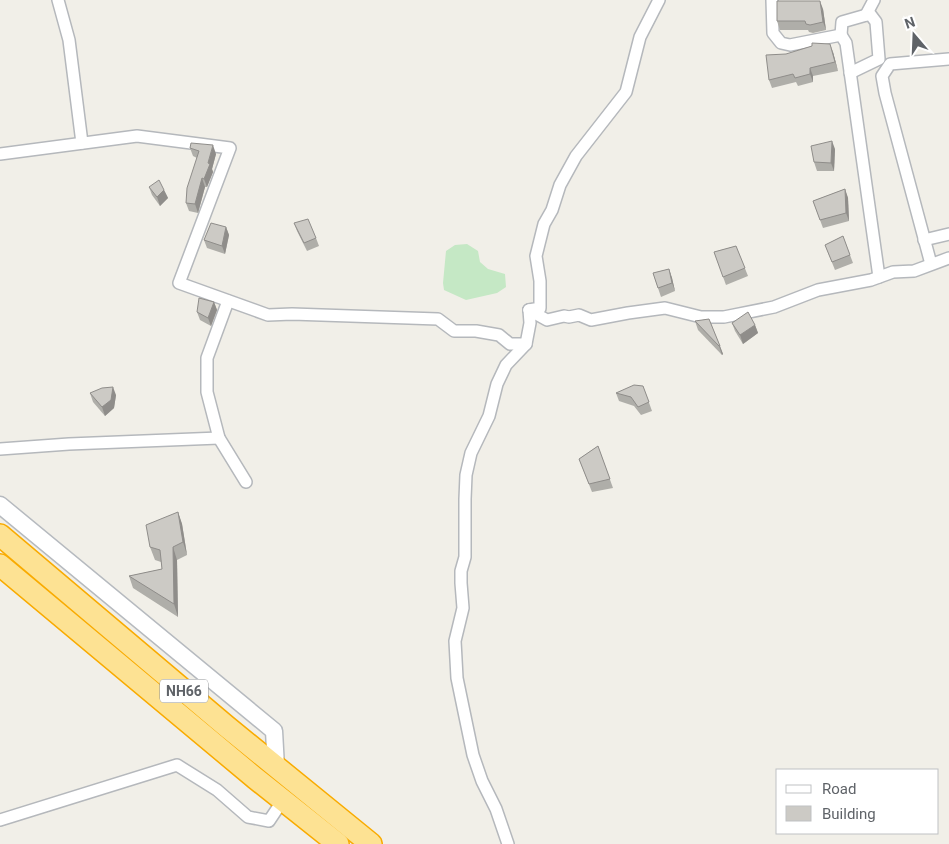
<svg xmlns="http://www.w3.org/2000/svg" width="949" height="844" font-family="Roboto,sans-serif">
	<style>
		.green { fill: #c5e8c5 }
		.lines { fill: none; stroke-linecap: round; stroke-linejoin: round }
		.street-casing { stroke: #b5b8bc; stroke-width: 14 }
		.secondary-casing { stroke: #b6babf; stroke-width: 19 }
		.highway-casing { stroke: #f9ab00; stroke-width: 24 }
		.street { stroke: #fff; stroke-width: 11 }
		.secondary { stroke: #fff; stroke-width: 16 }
		.highway { stroke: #fde293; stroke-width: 21 }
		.wall { fill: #afaea9 }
		.shaded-wall { fill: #8f8d8a }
		.building { fill: #cccac5; stroke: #8f8d8a }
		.labels { text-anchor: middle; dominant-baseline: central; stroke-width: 4; stroke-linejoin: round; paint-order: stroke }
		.shield { fill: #fff; stroke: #8f9295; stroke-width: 1 }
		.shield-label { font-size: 14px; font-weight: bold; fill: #5f6368 }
	</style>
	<rect width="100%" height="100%" fill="#f1efe8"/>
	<polygon class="green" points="467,244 478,251 480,262 488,269 505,274 506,287 497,293 466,300 444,290 443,283 446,251 455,245"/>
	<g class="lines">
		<g class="street-casing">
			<g id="street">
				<polyline points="58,0 69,40 82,143"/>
				<polyline points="772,0 773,33 781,43 790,45 841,35 846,43 879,277"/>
				<polyline points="866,15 874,0"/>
				<polyline points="841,35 842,22 870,14 876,22 879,59 850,73"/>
				<polyline points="0,154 137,136 230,148 179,283 268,315 292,314 438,319 454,331 476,331 499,335 510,344 526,344"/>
				<polyline points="924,240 949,234"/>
				<polyline points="931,264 885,93 882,76 890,64 949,59"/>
				<polyline points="228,301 207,358 207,392 219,438 246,482"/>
				<polyline points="529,310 547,320 564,316 569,317 579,315 591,320 628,313 665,308 701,317 724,317 774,307 818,290 871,280 893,272 914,271 949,258"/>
				<polyline points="529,310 540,308 540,281 536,256 544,224 552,210 560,185 576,156 626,92 640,37 659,0"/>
				<polyline points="0,449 69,444 219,438"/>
				<polyline points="0,820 177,765 217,790 248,817 269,821 283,800"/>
				<polyline points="508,844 496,809 482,781 473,755 457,678 455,641 463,608 461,583 461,571 465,557 465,499 466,475 471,453 489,416 497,384 506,365 526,344 530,323 529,310"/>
			</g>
		</g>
		<g class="secondary-casing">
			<polyline id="secondary" points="0,505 274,731 276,767"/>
		</g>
		<g class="highway-casing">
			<g id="highway">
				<polyline points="0,535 226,726 371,844"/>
				<polyline points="0,565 255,778 338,844"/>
			</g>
		</g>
		<use href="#street" class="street"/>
		<use href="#secondary" class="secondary"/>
		<use href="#highway" class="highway"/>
	</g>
	<g class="wall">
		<polygon points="823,9 826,30 813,33 809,32 808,30 780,30 777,21"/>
		<polygon points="833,52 838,71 813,76 813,82 798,86 796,82 772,88 769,80"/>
		<polygon points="190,148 216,154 212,169 213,172 207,187 205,187 198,213 189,211 186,203 197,158 193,156"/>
		<polygon points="835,149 834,171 817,171 814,162"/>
		<polygon points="149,187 164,190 168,198 160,206 152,195"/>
		<polygon points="845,189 848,198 849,221 823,228 813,201"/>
		<polygon points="294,223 316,238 319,246 307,251 297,231"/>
		<polygon points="226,227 229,235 225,254 207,248 204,240"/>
		<polygon points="843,236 853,263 835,270 825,245"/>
		<polygon points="736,246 748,276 726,285 714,252"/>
		<polygon points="669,269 672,278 675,291 661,297 653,273"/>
		<polygon points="214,302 217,310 211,326 200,320 197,312"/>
		<polygon points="709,319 723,354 722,355 698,330 695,321"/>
		<polygon points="732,323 755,325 758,333 743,344 735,331"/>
		<polygon points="643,386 652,411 641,415 634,406 619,401 616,393"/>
		<polygon points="90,393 116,395 114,408 105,416 93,402"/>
		<polygon points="598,446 613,488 592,492 579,459"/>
		<polygon points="178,512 182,524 187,555 177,560 178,617 133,588 129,576 162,569 161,562 155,560 150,547"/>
	</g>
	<g class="shaded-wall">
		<polygon points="820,1 823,9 826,30 823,22"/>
		<polygon points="830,44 833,52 838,71 835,62"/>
		<polygon points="810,68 813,76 813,82 810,74"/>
		<polygon points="832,141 835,149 834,171 831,163"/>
		<polygon points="213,145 216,154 212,169 213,172 207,187 204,179"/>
		<polygon points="202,178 205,187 198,213 195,204"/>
		<polygon points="845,189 848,198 849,221 846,213"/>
		<polygon points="164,190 168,198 160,206 157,197"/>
		<polygon points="226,227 229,235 225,254 222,246"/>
		<polygon points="669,269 672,278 675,291 672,283"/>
		<polygon points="214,302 217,310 211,326 208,318"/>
		<polygon points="755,325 758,333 743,344 740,335"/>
		<polygon points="719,346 720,346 723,354 722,355"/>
		<polygon points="113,387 116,395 114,408 105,416 102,407"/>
		<polygon points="178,512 182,524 187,555 183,542"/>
		<polygon points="173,547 177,560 178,617 174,604"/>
	</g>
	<g class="building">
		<polygon points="777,1 820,1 823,22 810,25 806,24 805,21 777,21"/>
		<polygon points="812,43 830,44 835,62 810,68 810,74 795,78 793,74 769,80 766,55 786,54 812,46"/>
		<polygon points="832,141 831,163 814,162 811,146"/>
		<polygon points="191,143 213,145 208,163 210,164 204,179 202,178 195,204 186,203 187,188 199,151 190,148"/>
		<polygon points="159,180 164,190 157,197 149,187"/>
		<polygon points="845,189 846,213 820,220 813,201"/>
		<polygon points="308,219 316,238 304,243 294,223"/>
		<polygon points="211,223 226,227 222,246 204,240"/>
		<polygon points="843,236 850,255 832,262 825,245"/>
		<polygon points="736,246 745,268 723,277 714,252"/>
		<polygon points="669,269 672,283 658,288 653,273"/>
		<polygon points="199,298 214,302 208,318 197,312"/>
		<polygon points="748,312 755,325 740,335 732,323"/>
		<polygon points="709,319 720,346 719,346 695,321"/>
		<polygon points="634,385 643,386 649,402 638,407 631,397 616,393"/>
		<polygon points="113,387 111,400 102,407 90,393 102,388"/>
		<polygon points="598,446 610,479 589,484 579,459"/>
		<polygon points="178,512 183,542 173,547 174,604 129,576 162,569 160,550 150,547 146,525"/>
	</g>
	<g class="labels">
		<rect class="shield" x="160" y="679.5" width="48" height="23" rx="4"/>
		<g class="shield-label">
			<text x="184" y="691">NH66</text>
		</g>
	</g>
	<rect x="776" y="769" width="162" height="65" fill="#ffffff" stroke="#bfc1c3"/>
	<rect x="786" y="785" width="25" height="8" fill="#ffffff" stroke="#bfc1c3"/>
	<text x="822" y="794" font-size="15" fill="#5f6368">Road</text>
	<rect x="786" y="806" width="25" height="15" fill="#cccac5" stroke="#bfc1c3"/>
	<text x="822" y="819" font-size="15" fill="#5f6368">Building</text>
	<g transform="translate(914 35) rotate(341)" stroke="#ffffff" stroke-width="4" paint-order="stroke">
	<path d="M0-4L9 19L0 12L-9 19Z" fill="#5f6368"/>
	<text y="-8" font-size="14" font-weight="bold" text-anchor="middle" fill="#5f6368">N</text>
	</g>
</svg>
